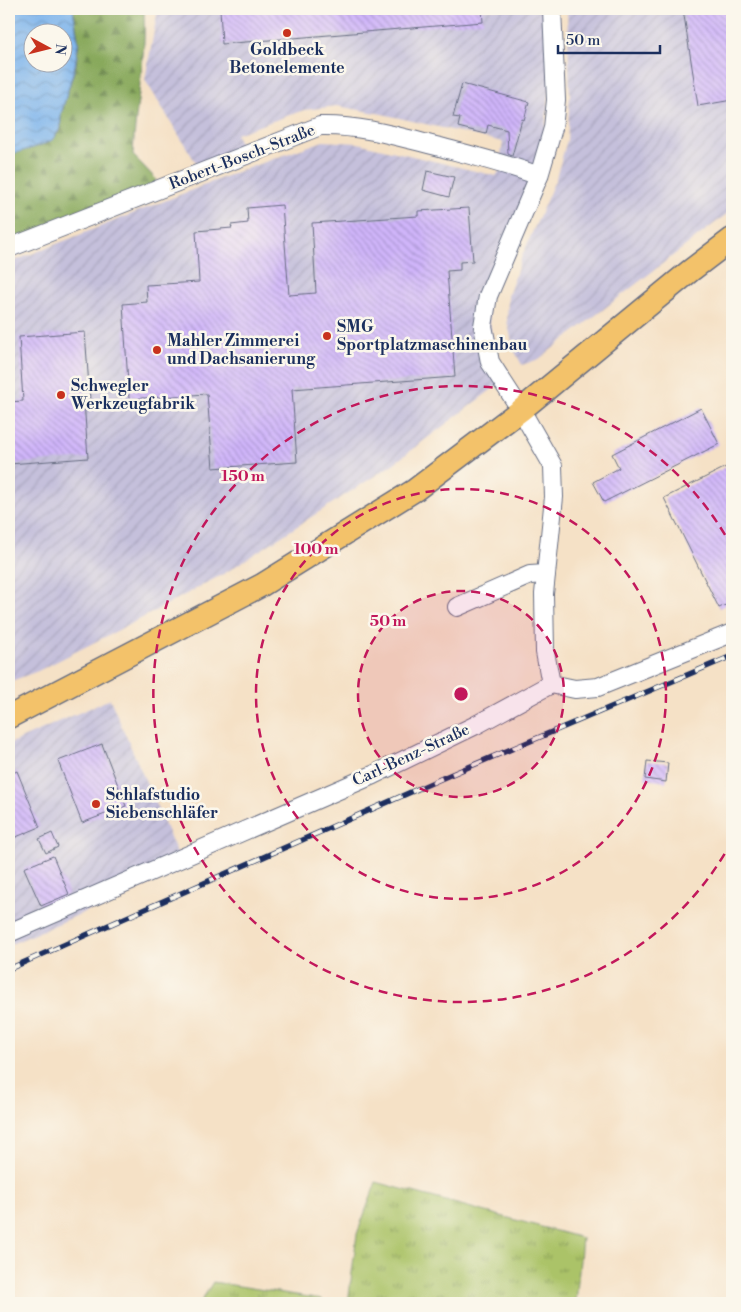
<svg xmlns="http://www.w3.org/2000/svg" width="741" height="1312" font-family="'Libre Bodoni',serif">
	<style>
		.industrial { fill: url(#industrial-furrows) }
		.grass { fill: url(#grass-tufts); stroke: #637963 }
		.forest { fill: url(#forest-firs); stroke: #526c5d }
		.water { fill: url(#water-waves); stroke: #4c72a5; fill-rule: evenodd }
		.building { fill: url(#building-back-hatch) }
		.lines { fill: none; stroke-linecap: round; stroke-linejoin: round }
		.minor-casing { stroke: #676d82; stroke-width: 20 }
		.major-casing { stroke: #676d82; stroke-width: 25 }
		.minor { stroke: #fff; stroke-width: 18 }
		.major { stroke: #f3c26a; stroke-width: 22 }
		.rail-casing { stroke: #1b2f5e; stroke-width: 5.5 }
		.rail { stroke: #fbf7ec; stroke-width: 4; stroke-dasharray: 11; stroke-linecap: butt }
		.ring { fill: none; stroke: #c2185b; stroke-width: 2.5; stroke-dasharray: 9 6 }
		.poi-dot { fill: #c8321e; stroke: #fbf7ec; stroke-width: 2 }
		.labels { text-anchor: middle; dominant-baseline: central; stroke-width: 5; stroke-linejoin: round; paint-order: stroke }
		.poi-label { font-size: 16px; font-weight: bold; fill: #1b2f5e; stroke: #fbf7ec; text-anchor: start }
		.street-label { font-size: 16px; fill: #1b2f5e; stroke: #fbf7ec }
		.centre { fill: #c2185b; stroke: #fbf7ec; stroke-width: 2.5 }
		.ring-label { font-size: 15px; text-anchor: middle; font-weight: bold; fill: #c2185b; stroke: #fbf7ec; stroke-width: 5; stroke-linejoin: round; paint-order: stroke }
	</style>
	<defs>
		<pattern id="industrial-furrows" width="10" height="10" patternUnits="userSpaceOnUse" patternTransform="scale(1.25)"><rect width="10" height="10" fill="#c5c0db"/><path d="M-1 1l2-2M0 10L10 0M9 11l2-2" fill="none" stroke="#a9a5be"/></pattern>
		<pattern id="grass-tufts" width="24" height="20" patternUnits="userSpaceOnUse" patternTransform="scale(1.25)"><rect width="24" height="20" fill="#abc368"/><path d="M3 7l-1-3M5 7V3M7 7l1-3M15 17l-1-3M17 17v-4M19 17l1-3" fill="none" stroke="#8a9f59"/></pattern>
		<pattern id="forest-firs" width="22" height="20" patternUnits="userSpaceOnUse" patternTransform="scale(1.25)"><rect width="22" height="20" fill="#88a95c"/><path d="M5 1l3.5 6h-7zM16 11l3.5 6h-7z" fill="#6e8a4f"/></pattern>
		<pattern id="water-waves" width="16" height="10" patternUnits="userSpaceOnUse" patternTransform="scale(1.25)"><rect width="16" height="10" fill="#7db4ec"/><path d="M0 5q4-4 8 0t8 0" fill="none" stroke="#6693c2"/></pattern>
		<pattern id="building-back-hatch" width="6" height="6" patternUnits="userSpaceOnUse" patternTransform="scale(1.25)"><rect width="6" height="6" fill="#d0b5fa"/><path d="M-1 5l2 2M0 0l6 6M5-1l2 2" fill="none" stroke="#a894ce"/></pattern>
	</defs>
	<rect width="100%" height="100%" fill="#fbf7ec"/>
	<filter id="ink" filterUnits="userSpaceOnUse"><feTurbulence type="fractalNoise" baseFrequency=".02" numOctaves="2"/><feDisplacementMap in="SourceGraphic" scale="10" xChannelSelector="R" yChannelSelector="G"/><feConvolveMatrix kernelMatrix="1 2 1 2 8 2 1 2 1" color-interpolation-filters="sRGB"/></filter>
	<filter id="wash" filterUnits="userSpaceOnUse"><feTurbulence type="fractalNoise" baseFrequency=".0096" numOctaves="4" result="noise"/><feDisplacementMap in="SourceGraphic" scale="20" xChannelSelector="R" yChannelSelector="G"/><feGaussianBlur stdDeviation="1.12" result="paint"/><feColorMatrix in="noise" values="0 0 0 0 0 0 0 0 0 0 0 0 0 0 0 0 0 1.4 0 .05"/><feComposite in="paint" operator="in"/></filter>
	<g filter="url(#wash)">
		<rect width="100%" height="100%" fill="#f5e1c6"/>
		<g class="industrial">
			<polygon points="158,9 551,9 553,62 539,176 500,162 503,142 382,114 337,106 304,110 236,134 244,153 201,171 145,80"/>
			<polygon points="567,9 732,9 732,210 539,359 522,365 514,350 507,321 508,296 522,256 556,178 567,140 570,95"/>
			<polygon points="323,141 358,143 496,176 504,164 538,177 486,296 499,384 393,464 225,573 142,618 38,671 9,682 9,263 237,172"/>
			<polygon points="110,699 184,869 9,945 9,744"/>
		</g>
		<g class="grass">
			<polygon points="376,1182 582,1238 576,1303 348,1303 357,1234"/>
			<polygon points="213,1282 322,1299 322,1303 200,1303"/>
		</g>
		<path class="forest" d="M73,9H144C147,60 135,104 133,155L156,179L152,193L9,247V155L39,146L52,140L61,129V114L76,65L79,43Z"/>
		<path class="water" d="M9,9H73L78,43L75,65L61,114L60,129L52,140L39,146L9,155ZM32,32H62V62H32Z"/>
		<g id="blocks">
			<g class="building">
				<polygon points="220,9 482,9 483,22 222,44"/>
				<polygon points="683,9 732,9 732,100 698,106"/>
				<polygon points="462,84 529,102 524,120 522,119 512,156 508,154 507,130 488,125 486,134 458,127 460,118 453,117"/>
				<polygon points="427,171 454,177 449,197 423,190"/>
				<polygon points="282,205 289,295 316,293 312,223 418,216 418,211 469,208 473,261 460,262 460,270 447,271 455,377 292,389 297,462 213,468 207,394 129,399 123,304 147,302 146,285 199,282 196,231 232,228 231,225 248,223 247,208"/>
				<polygon points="85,332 90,400 84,401 88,458 9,464 9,402 23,401 19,337"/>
				<polygon points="701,408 719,444 604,502 593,482 619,468 612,454"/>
				<polygon points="732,464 732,602 719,608 664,498"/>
				<polygon points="102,744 126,806 82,823 58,761"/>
				<polygon points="647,761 668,763 666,782 645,779"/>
				<polygon points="17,771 40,827 9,840 9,775"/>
				<polygon points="52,833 58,847 46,853 39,839"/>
				<polygon points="53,856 69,894 41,906 24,868"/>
			</g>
		</g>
	</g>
	<g filter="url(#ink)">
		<use href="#blocks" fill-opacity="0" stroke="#676d82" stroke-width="1"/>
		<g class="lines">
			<g class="minor-casing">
				<g id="minor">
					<path d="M9,248L320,126C362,125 400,137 440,147C474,156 507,164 539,176"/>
					<polyline points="457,607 530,575 546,574"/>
					<polyline points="551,684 545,652 544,594 554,497 553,466 521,410 490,362 483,326 488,296 539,176 553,128 556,100 552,9"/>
					<polyline points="551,684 575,689 598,687 732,633"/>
					<polyline points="9,933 373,775 476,725 551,684"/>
				</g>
			</g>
			<g class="major-casing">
				<polyline id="major" points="9,717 262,585 415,490 521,410 690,271 732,239"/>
			</g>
			<use href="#minor" class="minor"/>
			<use href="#major" class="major"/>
			<g class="rail-casing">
				<polyline id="rail" points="9,969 445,777 732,656"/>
			</g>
			<use href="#rail" class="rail"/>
		</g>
	</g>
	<circle cx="461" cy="694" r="103" fill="#c2185b" fill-opacity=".12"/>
	<g class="ring">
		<circle cx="461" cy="694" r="103"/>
		<circle cx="461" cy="694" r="205"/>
		<path d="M732 841A308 308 0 1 1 732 547"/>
	</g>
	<g class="poi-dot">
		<circle cx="287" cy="33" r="5"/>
		<circle cx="327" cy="336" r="5"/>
		<circle cx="157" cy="350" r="5"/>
		<circle cx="61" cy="395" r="5"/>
		<circle cx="96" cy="804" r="5"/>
	</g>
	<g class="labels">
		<g class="poi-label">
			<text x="287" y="50" text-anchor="middle">Goldbeck<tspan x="287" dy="18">Betonelemente</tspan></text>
			<text x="337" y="327">SMG<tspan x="337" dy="18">Sportplatzmaschinenbau</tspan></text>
			<text x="167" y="341">Mahler Zimmerei<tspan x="167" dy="18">und Dachsanierung</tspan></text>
			<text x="71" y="386">Schwegler<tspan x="71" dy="18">Werkzeugfabrik</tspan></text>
			<text x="106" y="795">Schlafstudio<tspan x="106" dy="18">Siebenschläfer</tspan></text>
		</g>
		<g class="street-label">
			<text transform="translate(242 157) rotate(-21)">Robert-Bosch-Straße</text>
			<text transform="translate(411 755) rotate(-25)">Carl-Benz-Straße</text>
		</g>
	</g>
	<circle cx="461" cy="694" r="8" class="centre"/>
	<g class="ring-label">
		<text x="243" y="481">150 m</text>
		<text x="316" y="554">100 m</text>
		<text x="388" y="626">50 m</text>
	</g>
	<rect width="741" height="1312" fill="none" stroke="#fbf7ec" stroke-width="30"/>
	<g transform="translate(48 48) rotate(97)"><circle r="24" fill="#fbf7ec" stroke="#a1a7b3"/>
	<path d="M0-4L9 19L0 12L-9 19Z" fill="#c8321e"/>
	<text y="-8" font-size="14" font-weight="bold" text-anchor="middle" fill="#1b2f5e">N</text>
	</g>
	<path d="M558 45v8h102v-8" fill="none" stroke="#1b2f5e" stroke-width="2.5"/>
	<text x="566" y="45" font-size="15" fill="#1b2f5e" stroke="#fbf7ec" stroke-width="4" paint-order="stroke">50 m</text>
</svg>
